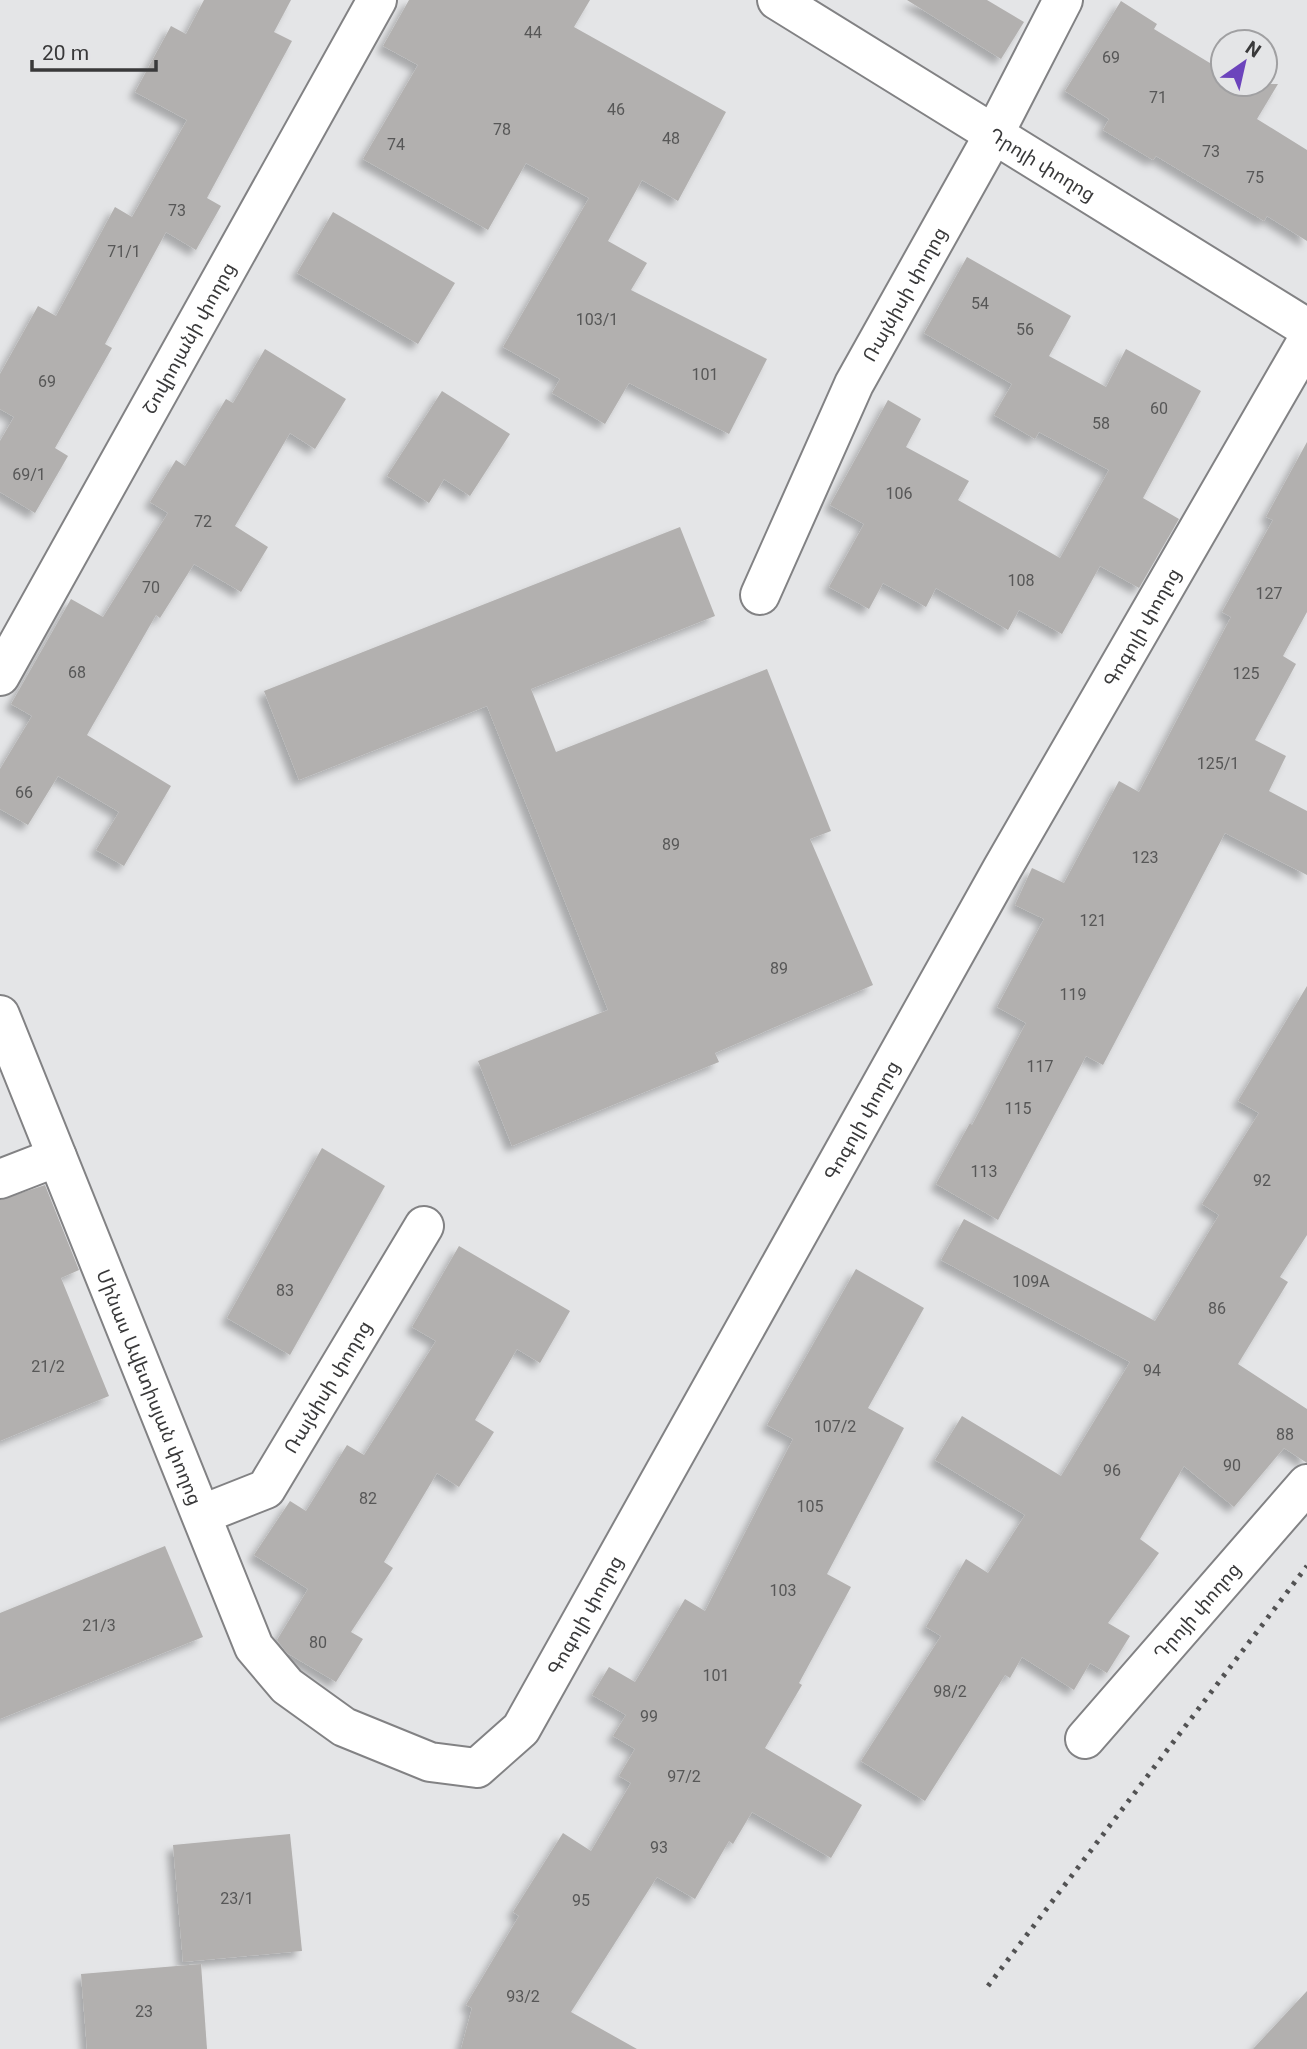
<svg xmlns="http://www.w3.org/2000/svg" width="1307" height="2049" font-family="Roboto,'Noto Sans Armenian',sans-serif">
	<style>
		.building { fill: #b2b0af; filter: url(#shadow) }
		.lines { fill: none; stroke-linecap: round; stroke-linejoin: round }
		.street-casing { stroke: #828284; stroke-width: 42 }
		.street { stroke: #fff; stroke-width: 38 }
		.rail { stroke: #525253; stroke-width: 5; stroke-dasharray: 3.5 7; stroke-linecap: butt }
		.labels { text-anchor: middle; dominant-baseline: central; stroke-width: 6; stroke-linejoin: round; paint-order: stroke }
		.number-label { font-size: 16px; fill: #575757 }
		.street-label { font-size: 19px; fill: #39393a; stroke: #e4e5e7 }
	</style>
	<defs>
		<filter id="shadow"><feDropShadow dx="-6" dy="6" stdDeviation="3.5" flood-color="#0004"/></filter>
	</defs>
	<rect width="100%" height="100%" fill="#e4e5e7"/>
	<g class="building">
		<polygon points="204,0 291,0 274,32 292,41 207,198 221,206 196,250 166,232 105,344 112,348 55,448 68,456 35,513 0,492 0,441 14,417 0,409 0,374 38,306 56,316 115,207 132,217 187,120 135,92 171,26 186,34"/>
		<polygon points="409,0 590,0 574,27 726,112 678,201 642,180 608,241 647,263 631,290 767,359 729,434 629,383 605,424 552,393 560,379 503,347 589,198 526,163 488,230 363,159 418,65 383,46"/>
		<polygon points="907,0 987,0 1024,22 1001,59"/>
		<polygon points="1121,1 1157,24 1154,29 1223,71 1223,84 1278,84 1257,119 1307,150 1307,241 1267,216 1264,221 1156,156 1153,160 1103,130 1109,119 1065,91"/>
		<polygon points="333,212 455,283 418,344 297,273"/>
		<polygon points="967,257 1071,316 1049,356 1106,387 1126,349 1201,391 1143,498 1179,519 1139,588 1100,566 1062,634 1019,610 1008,630 936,588 926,607 883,583 869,609 829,587 864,524 830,505 888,400 921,419 906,447 969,481 958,500 1060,558 1109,470 1039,432 1035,439 994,415 1012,384 924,333"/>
		<polygon points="265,349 346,399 315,449 290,433 235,526 268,547 241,592 194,564 160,618 156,615 87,735 171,786 124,866 96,850 119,812 58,776 28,825 0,809 0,769 32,716 11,704 71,599 103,617 168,513 150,502 176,460 185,466 226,399 233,403"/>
		<polygon points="442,391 510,434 470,496 444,479 429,503 387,476"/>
		<polygon points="1307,442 1307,612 1283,656 1296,664 1255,740 1286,756 1269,791 1307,811 1307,875 1225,833 1103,1065 1086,1056 998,1220 936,1184 970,1123 972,1125 1026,1023 997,1007 1044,919 1015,905 1032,868 1064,883 1119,781 1139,792 1231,617 1222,612 1273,520 1266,517"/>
		<polygon points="680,527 715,616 531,689 556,752 767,669 831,831 810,839 873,985 715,1053 719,1062 512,1146 478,1061 608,1010 487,706 299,780 264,691"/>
		<polygon points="1307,986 1307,1235 1280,1277 1288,1282 1238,1364 1307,1409 1307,1463 1284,1448 1234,1507 1184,1466 1140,1539 1159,1553 1108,1623 1130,1636 1107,1673 1090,1663 1074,1690 1022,1657 1010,1678 1005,1675 925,1801 861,1761 941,1636 926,1627 966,1559 988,1573 1025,1515 935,1460 962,1416 1061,1476 1130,1362 941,1260 964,1219 1155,1321 1219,1215 1202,1204 1259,1113 1238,1101"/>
		<polygon points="322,1148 385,1186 290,1355 227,1318"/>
		<polygon points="45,1185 79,1270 61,1278 109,1396 0,1441 0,1200"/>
		<polygon points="459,1246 570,1311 540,1363 517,1349 475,1420 494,1432 459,1487 437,1473 384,1562 393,1568 351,1632 363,1639 336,1682 287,1653 277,1640 308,1589 254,1555 290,1501 306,1511 347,1445 364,1455 436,1341 412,1327"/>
		<polygon points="856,1269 924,1308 868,1408 904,1428 827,1574 851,1587 799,1683 802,1685 765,1748 862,1805 831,1858 752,1812 733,1844 729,1841 695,1899 657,1877 571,2012 637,2049 461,2049 472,2008 466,2005 519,1916 513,1912 563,1833 591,1851 631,1783 619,1776 635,1749 613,1736 626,1715 592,1695 609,1667 635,1682 685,1599 705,1611 793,1439 767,1425"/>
		<polygon points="165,1546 203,1637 0,1719 0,1613"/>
		<polygon points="290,1834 302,1951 183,1962 173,1845"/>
		<polygon points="201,1964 207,2049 87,2049 81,1974"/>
		<polygon points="1307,1991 1307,2049 1253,2049"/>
	</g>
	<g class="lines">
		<g class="street-casing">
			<g id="street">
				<path id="s1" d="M777,0L1307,328"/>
				<path id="s2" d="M760,595L854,384L994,134L1063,0"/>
				<path id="s3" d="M0,676L377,0"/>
				<path id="s4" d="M0,1015L254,1647L287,1686L344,1727L430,1762L477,1768L521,1729L1002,869L1307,341"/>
				<polyline points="0,1179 57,1157"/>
				<path id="s5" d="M203,1514L266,1489L424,1226"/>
				<path id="s6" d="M1085,1739L1307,1484"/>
			</g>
		</g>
		<use href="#street" class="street"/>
		<polyline class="rail" points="988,1986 1307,1566"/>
	</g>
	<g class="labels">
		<g class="number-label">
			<text x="533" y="32">44</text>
			<text x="1111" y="57">69</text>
			<text x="1158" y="97">71</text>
			<text x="616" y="109">46</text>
			<text x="502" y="129">78</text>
			<text x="671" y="138">48</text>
			<text x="396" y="144">74</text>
			<text x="1211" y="151">73</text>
			<text x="1255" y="177">75</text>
			<text x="177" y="210">73</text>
			<text x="124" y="251">71/1</text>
			<text x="980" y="303">54</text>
			<text x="597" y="319">103/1</text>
			<text x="1025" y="329">56</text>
			<text x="705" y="374">101</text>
			<text x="47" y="381">69</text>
			<text x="1159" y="408">60</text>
			<text x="1101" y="423">58</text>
			<text x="29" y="474">69/1</text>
			<text x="899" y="493">106</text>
			<text x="203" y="521">72</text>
			<text x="1021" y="580">108</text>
			<text x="151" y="587">70</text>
			<text x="1269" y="593">127</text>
			<text x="77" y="672">68</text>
			<text x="1246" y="673">125</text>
			<text x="1218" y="763">125/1</text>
			<text x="24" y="792">66</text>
			<text x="671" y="844">89</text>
			<text x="1145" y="857">123</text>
			<text x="1093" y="920">121</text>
			<text x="779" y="968">89</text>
			<text x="1073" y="994">119</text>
			<text x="1040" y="1066">117</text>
			<text x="1018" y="1108">115</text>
			<text x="984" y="1171">113</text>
			<text x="1262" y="1180">92</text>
			<text x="1031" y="1281">109A</text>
			<text x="285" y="1290">83</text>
			<text x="1217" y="1308">86</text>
			<text x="48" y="1366">21/2</text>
			<text x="1152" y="1370">94</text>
			<text x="835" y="1426">107/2</text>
			<text x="1285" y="1434">88</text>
			<text x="1232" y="1465">90</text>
			<text x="1112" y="1470">96</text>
			<text x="368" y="1498">82</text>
			<text x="810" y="1506">105</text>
			<text x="783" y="1590">103</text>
			<text x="99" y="1625">21/3</text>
			<text x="318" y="1642">80</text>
			<text x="716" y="1675">101</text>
			<text x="950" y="1691">98/2</text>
			<text x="649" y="1716">99</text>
			<text x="684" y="1776">97/2</text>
			<text x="659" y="1847">93</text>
			<text x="237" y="1898">23/1</text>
			<text x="581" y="1900">95</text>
			<text x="523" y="1996">93/2</text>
			<text x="144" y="2011">23</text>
		</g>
		<g class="street-label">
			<text stroke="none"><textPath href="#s1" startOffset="312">Դրոյի փողոց</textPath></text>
			<text stroke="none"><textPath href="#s2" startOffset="334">Ռայնիսի փողոց</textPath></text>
			<text stroke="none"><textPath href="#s3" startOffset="387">Շովրոյանի փողոց</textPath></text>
			<text stroke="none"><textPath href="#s4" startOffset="2266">Գոգոլի փողոց</textPath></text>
			<text stroke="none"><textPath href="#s4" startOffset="1699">Գոգոլի փողոց</textPath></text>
			<text stroke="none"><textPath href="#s5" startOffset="187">Ռայնիսի փողոց</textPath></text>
			<text stroke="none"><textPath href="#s4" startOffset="401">Մինաս Ավետիսյան փողոց</textPath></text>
			<text stroke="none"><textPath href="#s6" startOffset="170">Դրոյի փողոց</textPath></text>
			<text stroke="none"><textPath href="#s4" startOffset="1132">Գոգոլի փողոց</textPath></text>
		</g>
	</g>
	<g transform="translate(1244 63) rotate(34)"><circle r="33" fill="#e4e5e7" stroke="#a0a0a2" stroke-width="2"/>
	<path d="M0-5L12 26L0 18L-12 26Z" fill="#6c44bc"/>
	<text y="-10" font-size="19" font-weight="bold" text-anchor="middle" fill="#39393a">N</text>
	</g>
	<path d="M32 60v10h124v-10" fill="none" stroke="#39393a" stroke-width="3.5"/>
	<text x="42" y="60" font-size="21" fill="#39393a" stroke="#e4e5e7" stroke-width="5" paint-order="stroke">20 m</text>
</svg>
